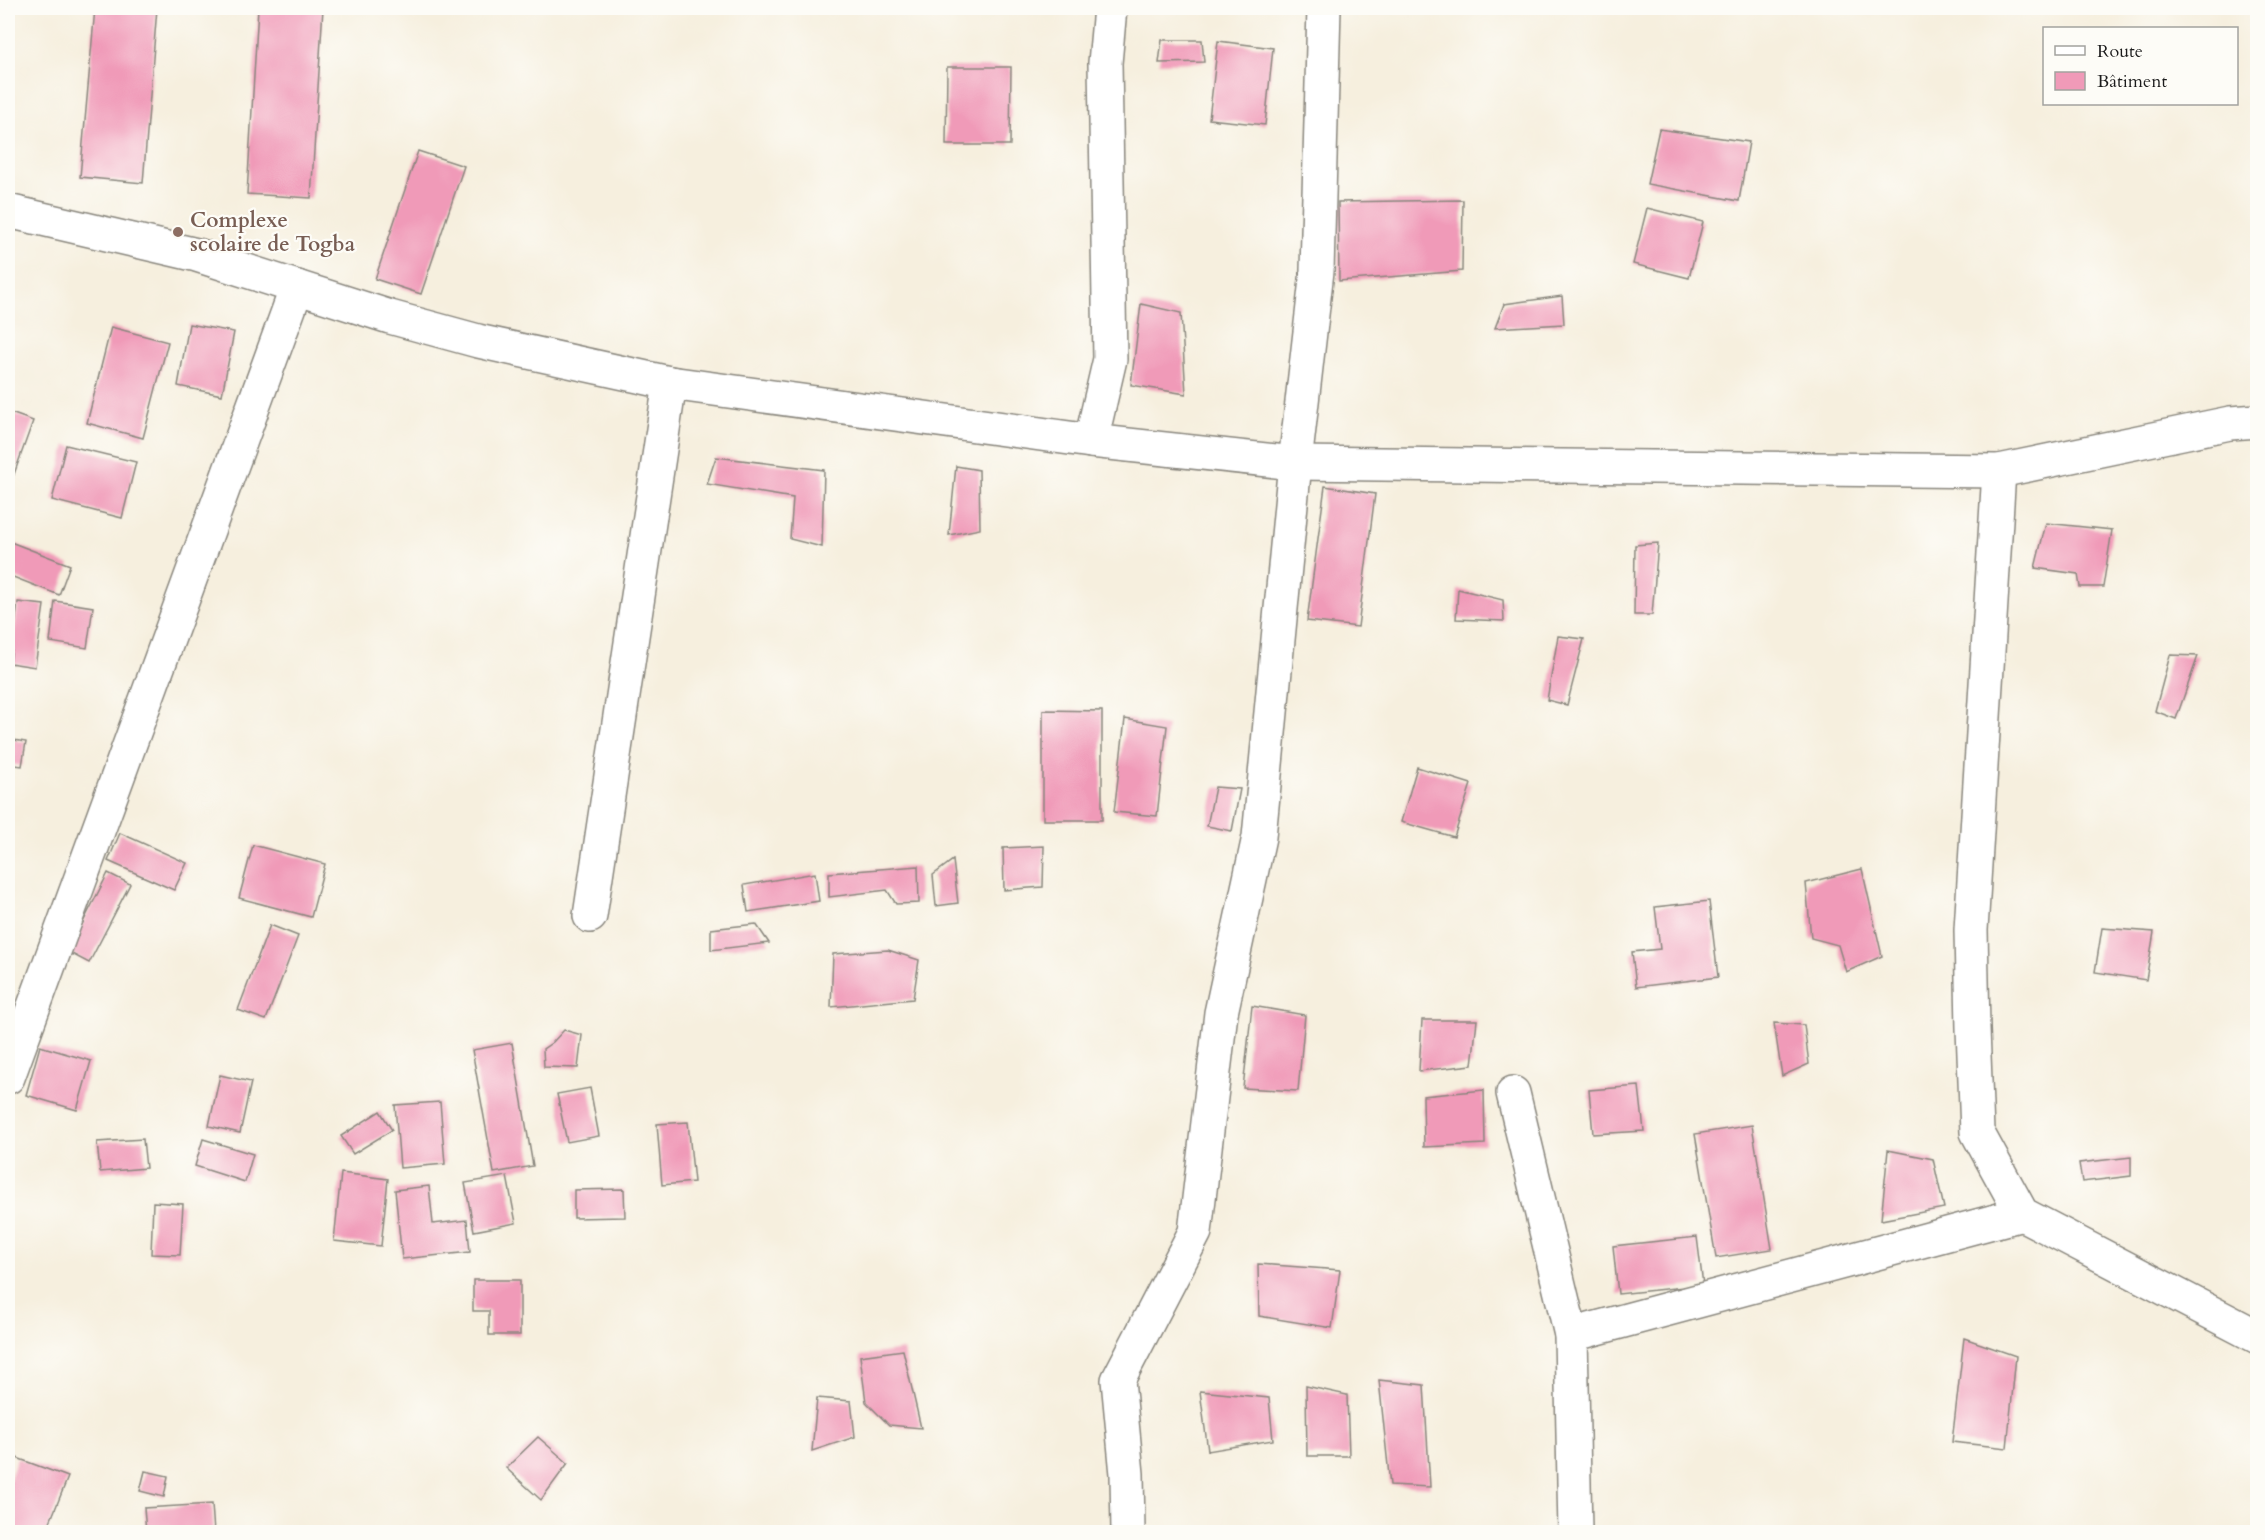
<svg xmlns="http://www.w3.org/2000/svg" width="2265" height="1540" font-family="Cardo,serif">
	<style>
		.building { fill: #f09ab8 }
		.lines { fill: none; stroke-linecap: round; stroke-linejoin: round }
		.minor-casing { stroke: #89867d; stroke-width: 36 }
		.minor { stroke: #fff; stroke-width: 33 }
		.education-dot { fill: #8d6e63; stroke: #fdfcf7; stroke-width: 2 }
		.labels { text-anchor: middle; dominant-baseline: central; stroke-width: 4.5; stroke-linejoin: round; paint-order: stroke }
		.education-label { font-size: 21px; font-weight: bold; fill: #785e54; stroke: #fdfcf7; text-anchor: start }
	</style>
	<rect width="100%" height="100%" fill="#fdfcf7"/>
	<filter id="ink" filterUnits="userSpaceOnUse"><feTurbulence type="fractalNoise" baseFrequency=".0167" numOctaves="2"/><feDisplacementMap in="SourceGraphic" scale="12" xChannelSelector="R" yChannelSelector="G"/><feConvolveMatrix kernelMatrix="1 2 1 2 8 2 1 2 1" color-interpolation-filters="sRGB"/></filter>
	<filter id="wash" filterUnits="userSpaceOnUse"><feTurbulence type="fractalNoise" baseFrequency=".008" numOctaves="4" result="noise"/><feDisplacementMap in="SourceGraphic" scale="24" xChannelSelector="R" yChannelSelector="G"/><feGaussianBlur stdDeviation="1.35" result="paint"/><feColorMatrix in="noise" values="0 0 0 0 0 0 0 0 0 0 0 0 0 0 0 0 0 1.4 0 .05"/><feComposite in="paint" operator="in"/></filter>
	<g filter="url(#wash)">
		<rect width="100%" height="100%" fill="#f6efde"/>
		<g id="blocks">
			<g class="building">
				<polygon points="95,8 157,8 143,183 80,177"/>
				<polygon points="258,8 323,8 311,198 247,194"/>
				<polygon points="1162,40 1202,40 1204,62 1159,63"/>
				<polygon points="1218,41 1273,48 1265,125 1209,119"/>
				<polygon points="947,67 1011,67 1010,145 946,145"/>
				<polygon points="1659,129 1749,142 1739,201 1647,184"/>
				<polygon points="418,151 464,166 421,294 375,279"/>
				<polygon points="1463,200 1462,271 1339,281 1338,202"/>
				<polygon points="1647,208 1703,222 1689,278 1633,264"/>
				<polygon points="1562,296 1564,324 1495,328 1504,304"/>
				<polygon points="1141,304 1181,313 1186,394 1131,385"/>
				<polygon points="189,324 234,332 222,395 178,386"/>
				<polygon points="111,327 168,342 143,438 87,423"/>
				<polygon points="8,412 33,421 8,491"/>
				<polygon points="66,445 136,462 122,518 52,500"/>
				<polygon points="716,457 824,470 822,547 790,539 793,498 707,484"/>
				<polygon points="956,466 979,470 980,529 949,535"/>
				<polygon points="1325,486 1375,494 1358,627 1307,621"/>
				<polygon points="2046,523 2112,530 2103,587 2080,587 2078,574 2035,568"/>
				<polygon points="8,541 70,565 59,595 8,575"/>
				<polygon points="1658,543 1652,615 1634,615 1635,545"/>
				<polygon points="1458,589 1503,600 1504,621 1456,619"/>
				<polygon points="55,601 93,607 87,648 50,642"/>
				<polygon points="18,602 44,605 35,667 10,663"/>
				<polygon points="1558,636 1584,639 1567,705 1547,700"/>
				<polygon points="2170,655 2198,656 2176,719 2155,711"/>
				<polygon points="1043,710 1102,711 1102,820 1043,820"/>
				<polygon points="1125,719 1167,726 1157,816 1114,812"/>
				<polygon points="8,739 26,742 22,766 8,764"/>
				<polygon points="1417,767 1471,784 1454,837 1401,822"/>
				<polygon points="1215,787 1240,789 1232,831 1207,826"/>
				<polygon points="120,833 187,863 174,890 108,861"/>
				<polygon points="253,845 325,864 311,917 239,898"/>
				<polygon points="1044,846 1043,887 1004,890 1003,848"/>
				<polygon points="953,860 958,903 936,906 933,875"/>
				<polygon points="918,866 919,903 896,904 887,890 829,897 829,873"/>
				<polygon points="1862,869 1882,956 1846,972 1838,945 1811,938 1806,883"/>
				<polygon points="108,873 130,884 89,963 68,952"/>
				<polygon points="815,873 819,901 748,912 744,885"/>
				<polygon points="1709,901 1718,977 1636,987 1632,952 1660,949 1655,907"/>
				<polygon points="756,924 769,943 711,950 711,929"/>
				<polygon points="270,925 298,936 266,1020 238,1010"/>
				<polygon points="2102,928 2154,932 2146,980 2095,972"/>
				<polygon points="888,950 919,960 913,999 831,1007 833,954"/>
				<polygon points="1252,1006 1305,1015 1298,1091 1243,1088"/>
				<polygon points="1422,1020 1477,1020 1472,1065 1419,1071"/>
				<polygon points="1774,1023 1804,1025 1809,1064 1782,1076"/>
				<polygon points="564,1030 582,1035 578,1068 544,1067 543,1049 553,1042"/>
				<polygon points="512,1043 533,1166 494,1173 472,1050"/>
				<polygon points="40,1046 91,1061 77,1110 26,1095"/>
				<polygon points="220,1075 251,1082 240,1133 209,1126"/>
				<polygon points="1639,1086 1644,1131 1593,1134 1589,1090"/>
				<polygon points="590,1088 599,1136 567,1142 557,1094"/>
				<polygon points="1484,1090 1485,1144 1424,1147 1423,1096"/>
				<polygon points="440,1102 445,1164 400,1168 395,1105"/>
				<polygon points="380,1111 392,1130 353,1154 341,1136"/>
				<polygon points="688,1122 694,1182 662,1185 657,1124"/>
				<polygon points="1752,1125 1772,1249 1716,1258 1695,1134"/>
				<polygon points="143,1139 146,1168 100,1172 97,1142"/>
				<polygon points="203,1139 253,1154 245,1182 195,1166"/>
				<polygon points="1888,1150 1933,1159 1944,1208 1881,1220"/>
				<polygon points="2131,1157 2131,1176 2082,1182 2079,1163"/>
				<polygon points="341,1173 388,1179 381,1246 334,1241"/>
				<polygon points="507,1176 516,1223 474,1231 465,1183"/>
				<polygon points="429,1186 433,1224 467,1220 470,1252 402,1259 395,1190"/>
				<polygon points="624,1189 625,1217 574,1218 574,1190"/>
				<polygon points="153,1202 183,1204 180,1255 151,1254"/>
				<polygon points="1697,1237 1703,1285 1618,1294 1613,1246"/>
				<polygon points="1258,1264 1340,1270 1332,1328 1259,1316"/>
				<polygon points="473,1280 520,1280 520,1335 489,1335 489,1311 473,1311"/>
				<polygon points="1964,1338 2016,1356 2007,1448 1952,1442"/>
				<polygon points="903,1350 921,1428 889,1425 866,1402 860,1356"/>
				<polygon points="1379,1380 1424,1385 1430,1487 1390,1485"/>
				<polygon points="1306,1386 1347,1395 1349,1456 1307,1456"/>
				<polygon points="1200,1391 1269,1398 1273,1440 1208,1451"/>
				<polygon points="817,1398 851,1401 855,1437 812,1451"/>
				<polygon points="538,1437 568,1463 541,1500 506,1468"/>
				<polygon points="17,1458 68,1477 46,1532 8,1532 8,1484"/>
				<polygon points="145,1471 168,1476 164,1497 140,1491"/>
				<polygon points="212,1504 214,1532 146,1532 144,1508"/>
			</g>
		</g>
	</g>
	<g filter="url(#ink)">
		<use href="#blocks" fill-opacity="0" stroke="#89867d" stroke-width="1.5"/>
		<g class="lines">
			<g class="minor-casing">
				<g id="minor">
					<polyline points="8,211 197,255 390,317 478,341 670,383 1091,441 1295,463 1999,471 2230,423 2258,421"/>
					<polyline points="1091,441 1110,359 1105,63 1110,8"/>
					<polyline points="1999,471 1971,930 1973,1029 1977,1132 2022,1214 2258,1337"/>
					<polyline points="590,916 670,383"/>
					<polyline points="8,1077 297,287"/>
					<polyline points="1513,1093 1571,1335 1575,1532"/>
					<polyline points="1571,1335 2022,1214"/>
					<polyline points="1128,1532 1127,1474 1118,1380 1195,1232 1221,1013 1259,837 1295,463 1317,271 1324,8"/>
				</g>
			</g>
			<use href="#minor" class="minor"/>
		</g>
	</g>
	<circle class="education-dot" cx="178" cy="232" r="6"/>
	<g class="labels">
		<g class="education-label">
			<text x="190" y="220">Complexe<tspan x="190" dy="24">scolaire de Togba</tspan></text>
		</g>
	</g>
	<rect width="2265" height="1540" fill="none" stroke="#fdfcf7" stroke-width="30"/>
	<rect x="2043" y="27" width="195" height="78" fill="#fdfcf7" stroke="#a3a29f" stroke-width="1.5"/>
	<rect x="2055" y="46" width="30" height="9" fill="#ffffff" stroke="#a3a29f" stroke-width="1.5"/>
	<text x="2097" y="57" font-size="18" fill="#1c1c1c">Route</text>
	<rect x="2055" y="72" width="30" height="18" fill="#f09ab8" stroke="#a3a29f" stroke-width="1.5"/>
	<text x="2097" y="87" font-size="18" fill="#1c1c1c">Bâtiment</text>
</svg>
